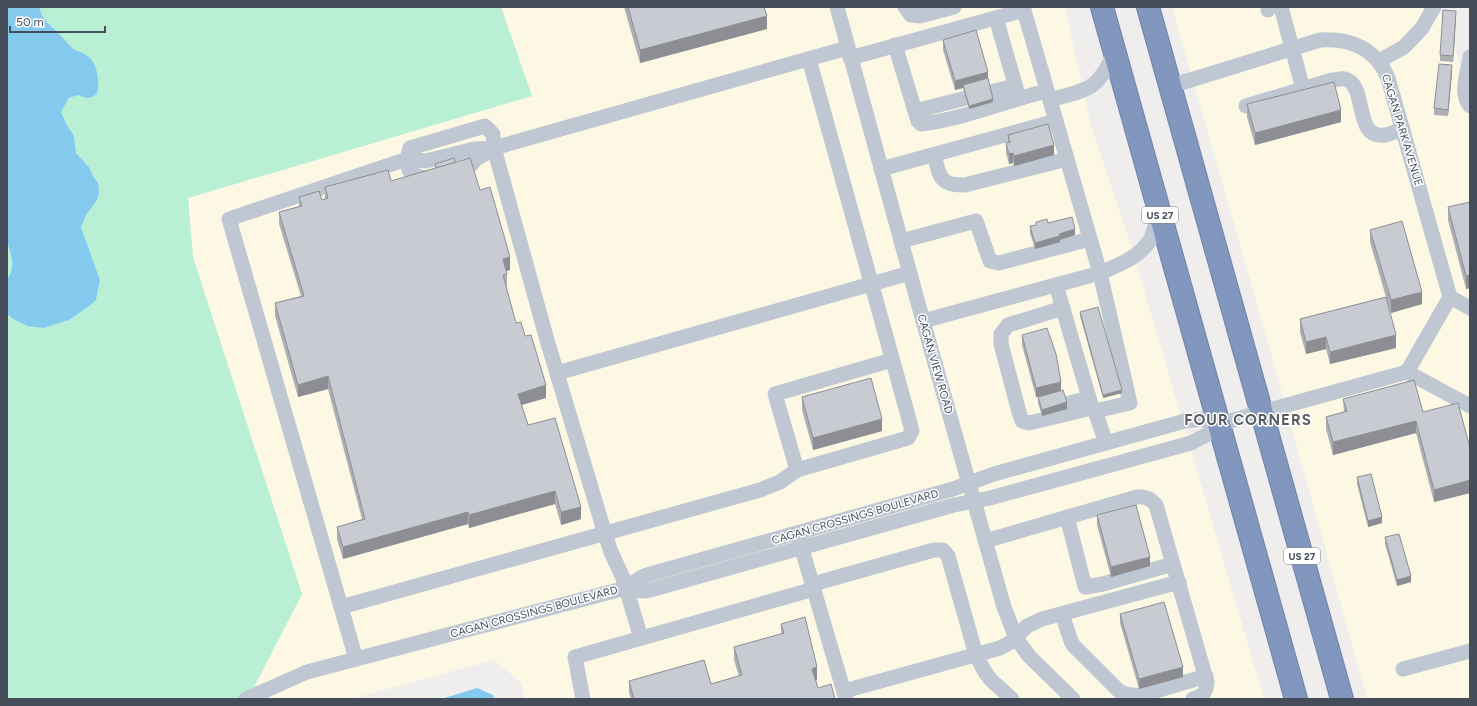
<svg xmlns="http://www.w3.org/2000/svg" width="1477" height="706" font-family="Figtree,sans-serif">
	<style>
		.commercial { fill: #fcf8e4 }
		.green { fill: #b9f0d5 }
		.water { fill: #84caee }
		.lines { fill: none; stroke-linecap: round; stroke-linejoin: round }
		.highway-casing { stroke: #6e82aa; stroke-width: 24 }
		.minor { stroke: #bfc7d3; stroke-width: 15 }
		.highway { stroke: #8297be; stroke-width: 22 }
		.wall { fill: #adafb5 }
		.shaded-wall { fill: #8d8e94 }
		.building { fill: #c9cbd3; stroke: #8d8e94 }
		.labels { text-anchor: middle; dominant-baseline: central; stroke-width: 3; stroke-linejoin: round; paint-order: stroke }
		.shield { fill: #fff; stroke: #7d828c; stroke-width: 1 }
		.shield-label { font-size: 10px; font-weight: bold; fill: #454d5b }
		.street-label { font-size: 11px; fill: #454d5b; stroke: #fff }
		.district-label { font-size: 15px; font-weight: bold; letter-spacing: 1px; fill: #595c62; stroke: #fff }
	</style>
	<rect width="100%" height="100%" fill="#f0eded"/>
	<g class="commercial">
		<polygon points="501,7 1065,7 1091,126 1130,242 1264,699 525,699 521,682 494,660 350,699 248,699 193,257 188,198 531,96"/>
		<polygon points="1172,7 1426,7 1426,15 1442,13 1470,93 1470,699 1367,699 1263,325"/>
	</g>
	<g class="green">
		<path d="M40,7H501L532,96L188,198L193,257L302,594L248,699H7V314L13,319L44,328L69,320L88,307L96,300L100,280L81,227L86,215L97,200L96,180L93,176L89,167L76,153L74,136L66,124L61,112L69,98L78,95L83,98L97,94C100,82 98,62 86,55C82,52 76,51 72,48C67,43 63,37 57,32C50,24 40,19 40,7Z"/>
		<path d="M7,240C10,252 17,268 7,279Z"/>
	</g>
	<g class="water">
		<path d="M7,7H40C40,19 50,24 57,32C63,37 67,43 72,48C76,51 82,52 86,55C98,62 100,82 97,94C89,99 86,99 78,95L69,98L61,112L66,124L74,136L76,153L89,167L93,176L98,183L99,193L97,200L86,215L81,227L100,280L96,300L88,307L69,320L44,328L28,326L13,319L7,314V279C17,268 10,252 7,240Z"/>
		<polygon points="477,688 493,695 494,699 441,699"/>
	</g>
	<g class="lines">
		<g class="highway-casing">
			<g id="highway">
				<polyline points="1102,7 1296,699"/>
				<polyline points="1148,7 1342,699"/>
			</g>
		</g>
		<g class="minor">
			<polyline points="837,7 923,321 1004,607 1016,638 1029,656 1073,699"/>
			<polyline points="905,7 911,15 920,16 954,7"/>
			<polyline points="1023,7 1100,273 1130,403 1095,411"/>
			<polyline points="1268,7 1268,10"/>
			<polyline points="1281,7 1303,89"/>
			<polyline points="996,18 1019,98"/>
			<path d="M895,45L918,121L921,124C964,119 1005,101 1047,91"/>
			<path d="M1470,57C1468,72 1459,93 1470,106"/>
			<polyline points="850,58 1024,10"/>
			<polyline points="1379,61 1404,47 1422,28 1434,7"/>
			<path d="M1171,86L1320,40C1351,38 1376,49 1388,78L1450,297"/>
			<polyline points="990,92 1015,86"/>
			<path d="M1050,100C1063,96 1084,92 1094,84C1104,76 1109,63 1115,53"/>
			<path d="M1246,106L1332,80C1336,80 1341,78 1345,79C1368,85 1353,140 1385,135C1391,134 1397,131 1403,129"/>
			<polyline points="915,111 966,98"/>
			<path d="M934,155C940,176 939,186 965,185L1067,159"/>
			<polyline points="881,169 1056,121"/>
			<polyline points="457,171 471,165 476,159 493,149"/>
			<path d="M432,177C422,179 416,176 409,170L407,159L410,148L485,126L493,134L494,148L547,340L605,534L611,552L623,578L641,638"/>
			<polyline points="901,241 976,221 990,261 999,263 1090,239"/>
			<polyline points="1056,285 1092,408 1095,411 1106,443"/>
			<polyline points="1063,308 1008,325 1001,334 1001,344 1019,412 1022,421 1029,423 1092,408"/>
			<path d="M923,321L1100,273C1118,265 1139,258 1150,240C1154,232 1156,222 1159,213"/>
			<polyline points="1407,372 1450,297 1470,308"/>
			<polyline points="557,373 910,273"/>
			<polyline points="1066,404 1089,398"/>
			<polyline points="1219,424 1407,372 1470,406"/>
			<polyline points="797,470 775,394 892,360"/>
			<polyline points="1067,517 1085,587 1103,584 1173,564"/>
			<polyline points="799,539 846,699"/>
			<path d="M985,541L1137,497C1145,496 1151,499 1156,505L1207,682C1206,693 1203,696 1193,699"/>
			<polyline points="813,584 934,550 943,550 948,556 976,655 985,672 991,680 1012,699"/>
			<polyline points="626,588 643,591 650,590 954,505 990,498 1191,443 1206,435 1219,424"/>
			<polyline points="341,607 760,490 780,482 797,470 908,438 912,431 907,412 809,59"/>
			<polyline points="1062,614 1071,641 1073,645 1119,691 1125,694 1139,696 1206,676"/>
			<polyline points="356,659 229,219 407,159 426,161 474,149 494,148 847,48"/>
			<polyline points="1403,669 1470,651"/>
			<polyline points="844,691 1000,648 1011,642 1027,626 1042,619 1179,582"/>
			<polyline points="246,699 307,672 626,588 640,578 647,575 953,489 994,474 1185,421 1202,419 1219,424"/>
			<polyline points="583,699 575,657 814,589"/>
		</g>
		<use href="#highway" class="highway"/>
	</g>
	<g class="wall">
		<polygon points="624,7 764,7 767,29 640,63"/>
		<polygon points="1456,17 1453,62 1440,61 1440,55"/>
		<polygon points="943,40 988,78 993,102 969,109 963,88 955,90 943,50"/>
		<polygon points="1452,72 1448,116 1434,115 1434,108"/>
		<polygon points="1247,104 1341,122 1255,145 1247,117"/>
		<polygon points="1008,135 1054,155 1014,166 1013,163 1009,164 1006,153 1006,143 1008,143"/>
		<polygon points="455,163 480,190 510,270 506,271 507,274 507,287 506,287 516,323 525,336 546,398 521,405 528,425 581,519 561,525 555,504 469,528 468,524 343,559 337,539 337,527 362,519 328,389 298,397 275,316 275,303 301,296 279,224 279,212 299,206 299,197 322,200 325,199 325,187 391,181 435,168 435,164"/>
		<polygon points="1470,202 1470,288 1466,289 1448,220 1448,207"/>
		<polygon points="1036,222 1048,223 1075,235 1060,240 1060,242 1035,249 1030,233 1030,226 1036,225"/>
		<polygon points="1370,230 1422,304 1391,313 1387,300 1396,348 1330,364 1326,349 1306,354 1300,332 1300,319 1386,297 1370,242"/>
		<polygon points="1080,312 1122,393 1103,398 1080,316"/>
		<polygon points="1022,335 1061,390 1067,409 1042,416 1038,403 1038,397 1036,397 1022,345"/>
		<polygon points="802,397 882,431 813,450 802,410"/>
		<polygon points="1343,399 1423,412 1470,448 1470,493 1434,502 1416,433 1333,455 1326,429 1326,417 1344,412"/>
		<polygon points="1357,477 1382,523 1368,527 1357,484"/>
		<polygon points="1097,515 1150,566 1111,577 1097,525"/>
		<polygon points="1385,537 1411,582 1397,586 1385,544"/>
		<polygon points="1120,614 1183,677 1139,689 1120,623"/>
		<polygon points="781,624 817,680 816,680 818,688 835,699 631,699 629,693 629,681 711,684 739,676 734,660 734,647 781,634"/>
	</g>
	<g class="shaded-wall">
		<polygon points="1456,11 1456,17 1453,62 1453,56"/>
		<polygon points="767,16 767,29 640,63 640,50"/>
		<polygon points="1452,65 1452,72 1448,116 1448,110"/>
		<polygon points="988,72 988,81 963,85 963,88 955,90 955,81"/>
		<polygon points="993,99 993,102 969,109 969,106"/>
		<polygon points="1341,110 1341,122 1255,145 1255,133"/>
		<polygon points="1054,145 1054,155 1014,166 1014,156"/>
		<polygon points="1013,153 1013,163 1009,164 1009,154"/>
		<polygon points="1075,229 1075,235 1060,240 1060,242 1035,249 1035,243 1059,234"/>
		<polygon points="510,257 510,270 503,272 503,259"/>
		<polygon points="1470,275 1470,288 1466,289 1466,276"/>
		<polygon points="1422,292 1422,304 1391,313 1391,300"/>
		<polygon points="1396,335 1396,348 1330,364 1330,352"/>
		<polygon points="1326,337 1326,349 1306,354 1306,342"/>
		<polygon points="328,376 328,389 298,397 298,385"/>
		<polygon points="1061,382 1061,391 1036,397 1036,388"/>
		<polygon points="546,385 546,398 518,406 518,394"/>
		<polygon points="1122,390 1122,393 1103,398 1103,395"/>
		<polygon points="1067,402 1067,409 1042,416 1042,410"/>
		<polygon points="882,419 882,431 813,450 813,438"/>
		<polygon points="1416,421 1416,433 1333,455 1333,442"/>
		<polygon points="1470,480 1470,493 1434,502 1434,490"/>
		<polygon points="555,491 555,504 469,528 469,515"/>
		<polygon points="581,507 581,519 561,525 561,512"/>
		<polygon points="468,512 468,524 343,559 343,547"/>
		<polygon points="1382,517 1382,523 1368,527 1368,521"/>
		<polygon points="1150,557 1150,566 1111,577 1111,567"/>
		<polygon points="1411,576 1411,582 1397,586 1397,580"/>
		<polygon points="817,667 817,680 812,681 812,669"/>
		<polygon points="1183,667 1183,677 1139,689 1139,679"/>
	</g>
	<g class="building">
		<polygon points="628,7 764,7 767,16 640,50"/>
		<polygon points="1443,10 1456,11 1453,56 1440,55"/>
		<polygon points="976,30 988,72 955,81 943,40"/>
		<polygon points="1439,64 1452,65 1448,110 1434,108"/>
		<polygon points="988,78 993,99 969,106 963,85"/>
		<polygon points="1334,82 1341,110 1255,133 1247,104"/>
		<polygon points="1048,124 1054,145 1014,156 1013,153 1009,154 1006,143 1010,142 1008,135"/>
		<polygon points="454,158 455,163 436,168 435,164"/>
		<polygon points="470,158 480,190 490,187 510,257 503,259 507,274 503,275 516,323 521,322 525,336 531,335 546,385 518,394 528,425 555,418 581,507 561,512 555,491 469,515 468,512 343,547 337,527 365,519 328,376 298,385 275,303 304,296 279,212 302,206 299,197 319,191 322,200 328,198 325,187 388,170 391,181"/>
		<polygon points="1470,202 1470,275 1466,276 1448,207"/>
		<polygon points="1072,217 1075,229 1059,234 1060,236 1035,243 1030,226 1036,225 1036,222 1047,219 1048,223"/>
		<polygon points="1402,221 1422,292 1391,300 1370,230"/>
		<polygon points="1386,297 1396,335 1330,352 1326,337 1306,342 1300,319"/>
		<polygon points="1098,307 1122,390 1103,395 1080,312"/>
		<polygon points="1047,328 1056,354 1061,382 1036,388 1022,335"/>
		<polygon points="871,378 882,419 813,438 802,397"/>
		<polygon points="1414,380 1423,412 1458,403 1470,448 1470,480 1434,490 1416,421 1333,442 1326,417 1347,411 1343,399"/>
		<polygon points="1063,390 1067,402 1042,410 1038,397"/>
		<polygon points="1371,474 1382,517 1368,521 1357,477"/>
		<polygon points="1136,505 1150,557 1111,567 1097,515"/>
		<polygon points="1399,534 1411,576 1397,580 1385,537"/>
		<polygon points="1164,602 1183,667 1139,679 1120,614"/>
		<polygon points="805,617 817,667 812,669 818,688 831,684 835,699 634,699 629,681 704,660 711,684 742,675 734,647 784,633 781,624"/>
	</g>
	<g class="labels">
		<g class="shield">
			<rect x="1142" y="207" width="36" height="16" rx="3"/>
			<rect x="1284" y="548" width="36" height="16" rx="3"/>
		</g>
		<g class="shield-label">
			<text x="1160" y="215">US 27</text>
			<text x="1302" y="556">US 27</text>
		</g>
		<g class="street-label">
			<text transform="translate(1402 130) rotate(73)">CAGAN PARK AVENUE</text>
			<text transform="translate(935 364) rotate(74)">CAGAN VIEW ROAD</text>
			<text transform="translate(855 517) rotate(-16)">CAGAN CROSSINGS BOULEVARD</text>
			<text transform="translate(534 612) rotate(-15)">CAGAN CROSSINGS BOULEVARD</text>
		</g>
		<g class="district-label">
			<text x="1248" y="420">FOUR CORNERS</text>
		</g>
	</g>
	<rect width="1477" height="706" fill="none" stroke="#454d5b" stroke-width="16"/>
	<path d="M10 26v6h95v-6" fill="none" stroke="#454d5b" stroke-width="2"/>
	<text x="16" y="26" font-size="12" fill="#454d5b" stroke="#ffffff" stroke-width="3" paint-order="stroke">50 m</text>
</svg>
